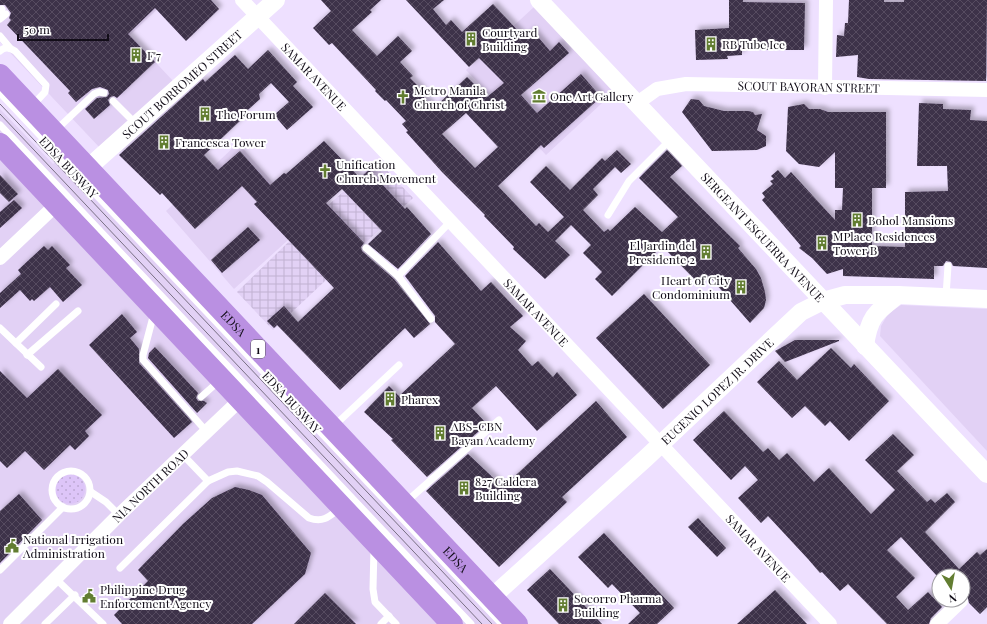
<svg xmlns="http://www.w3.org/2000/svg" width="987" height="624" font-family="'Playfair Display',serif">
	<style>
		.built { fill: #e2d1f5 }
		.industrial { fill: url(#industrial-grid) }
		.grass { fill: url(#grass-dots) }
		.building { fill: url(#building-cross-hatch); fill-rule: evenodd; filter: url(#shadow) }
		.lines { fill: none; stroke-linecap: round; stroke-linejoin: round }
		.service { stroke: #fff; stroke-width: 7 }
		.minor { stroke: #fff; stroke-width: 14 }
		.tertiary { stroke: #fff; stroke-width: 18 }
		.trunk { stroke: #ba90e2; stroke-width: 22 }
		.tram { stroke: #797084; stroke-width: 1 }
		.labels { text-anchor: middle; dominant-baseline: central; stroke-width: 4; stroke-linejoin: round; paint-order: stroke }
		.shield { fill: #fff; stroke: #59565d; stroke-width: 1 }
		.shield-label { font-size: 11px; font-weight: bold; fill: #120d18 }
		.poi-label { font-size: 12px; fill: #120d18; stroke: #fff; text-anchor: start }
		.street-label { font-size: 12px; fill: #120d18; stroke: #fff }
	</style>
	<defs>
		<pattern id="industrial-grid" width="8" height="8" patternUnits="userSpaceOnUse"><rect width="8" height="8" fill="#e2d1f5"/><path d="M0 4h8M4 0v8" fill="none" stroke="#c1b2d1"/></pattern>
		<pattern id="grass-dots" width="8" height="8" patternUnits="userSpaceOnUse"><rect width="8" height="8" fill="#ddc5f8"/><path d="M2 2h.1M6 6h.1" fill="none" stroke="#bda8d4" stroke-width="1.8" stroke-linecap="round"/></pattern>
		<pattern id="building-cross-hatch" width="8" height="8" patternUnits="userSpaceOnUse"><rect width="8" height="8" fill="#3d314a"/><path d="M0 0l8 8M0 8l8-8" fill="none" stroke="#564c60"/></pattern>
		<filter id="shadow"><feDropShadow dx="3.5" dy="-3.5" stdDeviation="2" flood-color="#0004"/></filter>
	</defs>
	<rect width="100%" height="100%" fill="#eee0ff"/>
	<g class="built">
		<polygon points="7,0 167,0 130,35 173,81 101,149 0,42 0,6"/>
		<polygon points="534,7 614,92 546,155 466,70"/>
		<polygon points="0,109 53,164 58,160 497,624 0,624"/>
		<polygon points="238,143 308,222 234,289 166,211"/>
		<polygon points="901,305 987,309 987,451 880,336 881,326 888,314"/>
	</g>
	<polygon class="industrial" points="378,161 413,198 273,330 237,292 309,222"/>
	<circle class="grass" cx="70" cy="489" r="15"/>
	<g class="building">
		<polygon points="0,0 211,0 219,9 186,41 155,8 128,34 155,62 117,98 114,96 110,97 108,100 110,105 94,119 85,109 97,98 107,97 109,94 108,90 100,87 92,89 76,102 68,93 70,91 7,25 11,20 9,18 11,13 5,5 0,5"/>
		<path d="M321,0H381L370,10L372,12L352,30L377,56L398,36L412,51L400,62L413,76L410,78L424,92L421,94L434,108L467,77L487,97L504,83L479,58L469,67L406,0H444L433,9L446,25L451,20L462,32L493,4L524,37L532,30L550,51L559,42L569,53L521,95L537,113L581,74L601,97L544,148L541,145L498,186L536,226L539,223L548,232L564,217L530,182L546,166L570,190L602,158L605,161L617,150L631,164L621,173L615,167L593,189L598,195L583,210L604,232L608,229L610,231L635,207L662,232L678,217L639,178L667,150L682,166L670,177L740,246L738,248L756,269L761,278L765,292L766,300L764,308L750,323L709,276L700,285L662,246L612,296L595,279L602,272L583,253L591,245L571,225L555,241L570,255L545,279L513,249L514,247L484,216L485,215L442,172L406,132L408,131L402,124L406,121L386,100L385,101L375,91L376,90L332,43L329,45L313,28L331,11ZM466,113L498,147L475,168L442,134Z"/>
		<polygon points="729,0 743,0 743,2 805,3 804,50 742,50 742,55 727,56 728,59 696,60 695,30 729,28"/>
		<polygon points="849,0 884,0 884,2 904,2 904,0 987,0 986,81 869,79 857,77 858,55 836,57 837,35 844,36 845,23 848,23"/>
		<polygon points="268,50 297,82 293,86 313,107 287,130 274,115 289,102 271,83 259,94 260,99 240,117 242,119 204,155 218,170 240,151 270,185 284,173 286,174 324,141 360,178 369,170 405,209 407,207 431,234 398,269 368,244 382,231 342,189 326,203 364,243 361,247 362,251 394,279 430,324 414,338 405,328 340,390 277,325 274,328 267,321 284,306 298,322 334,288 254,204 257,202 242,186 195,229 162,193 160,195 119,155 203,79 205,82 235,55 248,69"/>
		<polygon points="691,99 699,100 704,106 724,111 748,111 753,112 755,115 762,114 757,130 766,136 766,146 757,150 712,151 682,112"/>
		<polygon points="919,103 943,104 943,109 971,110 970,120 987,121 987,268 953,266 951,262 946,261 943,266 934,266 934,279 843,276 843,269 827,274 812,258 799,248 801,246 762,200 765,197 762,193 773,184 770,181 774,179 771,176 778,170 785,178 791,172 835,220 835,210 842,210 843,188 835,188 835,152 819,167 799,164 786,151 788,107 804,104 809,109 820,109 828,112 886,112 886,188 872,188 872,246 905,247 905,192 948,191 947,166 917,166"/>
		<polygon points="0,175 18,194 9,202 0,193"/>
		<polygon points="14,200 22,208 0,228 0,212"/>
		<polygon points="248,227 260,240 222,273 211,260"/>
		<polygon points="438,242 481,291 491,282 523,316 510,327 526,341 518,350 532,366 538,361 553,377 557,372 577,395 537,431 496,386 472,408 487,424 427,477 391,440 393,439 364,412 389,386 399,396 455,344 435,322 435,316 405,276"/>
		<polygon points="44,246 48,250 52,246 70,265 66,268 82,285 63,302 50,287 34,301 32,299 30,301 20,290 0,308 0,293 21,274 18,270"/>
		<polygon points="644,294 710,365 663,409 596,338"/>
		<polygon points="122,314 137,332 130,338 139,349 139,363 192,422 174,438 89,345"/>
		<polygon points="795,340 839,340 839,341 785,362 775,351"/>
		<polygon points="155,347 198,393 196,398 198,401 204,401 207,403 197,413 148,358 149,353"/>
		<polygon points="831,348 851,368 854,364 889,401 849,441 830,421 825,426 805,406 792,418 757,382 779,361 797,380"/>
		<polygon points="58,369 102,415 85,431 89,436 75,450 70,445 44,470 25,451 7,468 0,461 0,371 27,398"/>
		<polygon points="596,401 627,437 562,497 567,502 499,567 426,491 468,454 503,487"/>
		<polygon points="724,411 763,452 768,448 779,460 787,453 814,482 829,468 871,514 895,490 865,460 893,434 914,455 897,471 927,502 931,499 935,503 947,493 955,502 925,532 959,569 977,552 980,555 987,549 987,607 980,614 969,603 967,595 963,593 963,576 937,576 901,537 887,550 915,578 896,597 908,610 928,592 942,607 931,618 929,624 887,624 848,584 840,591 822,572 820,573 808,559 768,516 761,523 738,498 758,480 745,466 731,480 693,440"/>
		<polygon points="235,487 249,490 262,495 311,553 305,574 252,624 122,624 114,615 148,581 138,570 183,524 212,498"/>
		<polygon points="19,494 42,520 0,563 0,511"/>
		<polygon points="698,518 726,548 717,557 688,527"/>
		<polygon points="604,533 674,608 657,624 628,624 640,613 612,584 608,588 578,557"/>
		<polygon points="550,569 602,624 559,624 527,590"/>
		<polygon points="775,590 807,624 737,624 746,616"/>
		<polygon points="325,593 356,624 294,624"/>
	</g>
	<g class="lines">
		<g class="service">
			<polyline points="0,11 2,9"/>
			<polyline points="0,19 6,14"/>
			<polyline points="0,36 10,48"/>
			<path d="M0,51C5,46 10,48 15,51L46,85L45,92L32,106"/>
			<polyline points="0,93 502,624"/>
			<polyline points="113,101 136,124"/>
			<polyline points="0,125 471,624"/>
			<polyline points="56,130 94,94 99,92 104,93"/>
			<polyline points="608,215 629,181 670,140"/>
			<polyline points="366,248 398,276 431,319"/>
			<polyline points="398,276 450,222"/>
			<polyline points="946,296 948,266"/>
			<polyline points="154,313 143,355 143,360 207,432"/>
			<polyline points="0,328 41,367"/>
			<polyline points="16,343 56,304"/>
			<polyline points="27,355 78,311"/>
			<polyline points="201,397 219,381"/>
			<polyline points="334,426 399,365"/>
			<polyline points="183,455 208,481"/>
			<circle cx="71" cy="490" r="19"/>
			<polyline points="91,492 106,502 119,515"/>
			<polyline points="406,502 499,420"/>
			<polyline points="374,547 373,589 375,602 396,624"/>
			<path d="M120,568L208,481L228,472L237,471L258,476L267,482L309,518C323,523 329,517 340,508"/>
			<polyline points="0,570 63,507"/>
			<polyline points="56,579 103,624"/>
			<polyline points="45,624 75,595"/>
			<polyline points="381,624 389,616"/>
		</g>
		<g class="minor">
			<path id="s1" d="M242,0L830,624"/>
			<polyline points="825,88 826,0"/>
			<path id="s2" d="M636,104L657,89L686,84L987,90"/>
			<polyline points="0,258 57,204"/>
			<path id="s3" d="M10,624L119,515L241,399"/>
			<polyline points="937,624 961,601"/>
		</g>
		<g class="tertiary">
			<path id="s4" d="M539,0L987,474"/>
			<path id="s5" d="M88,168L276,0"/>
			<path d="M865,346C869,317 875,313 898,295"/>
			<path id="s6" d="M492,597L646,458L801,312L823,301L845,295H898L987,299"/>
		</g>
		<g class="trunk">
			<path id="s7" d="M0,75L517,624"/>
			<polyline points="0,144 452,624"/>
		</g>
		<g class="tram">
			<polyline points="0,104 492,624"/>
			<polyline points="0,114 482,624"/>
		</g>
	</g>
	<defs>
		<g id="building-bare" transform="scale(1.08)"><path d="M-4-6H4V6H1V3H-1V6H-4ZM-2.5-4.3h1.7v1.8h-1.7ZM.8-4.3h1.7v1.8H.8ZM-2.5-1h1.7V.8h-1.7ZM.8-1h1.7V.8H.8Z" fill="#627d31" stroke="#fff" stroke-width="2.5" paint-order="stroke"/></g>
		<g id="museum-bare" transform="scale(1.08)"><path d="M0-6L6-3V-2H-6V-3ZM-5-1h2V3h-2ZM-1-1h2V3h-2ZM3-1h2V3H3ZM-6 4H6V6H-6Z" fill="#627d31" stroke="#fff" stroke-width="2.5" paint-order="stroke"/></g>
		<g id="church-bare" transform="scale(1.08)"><path d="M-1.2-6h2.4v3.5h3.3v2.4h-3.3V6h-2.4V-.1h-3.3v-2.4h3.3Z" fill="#627d31" stroke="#fff" stroke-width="2.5" paint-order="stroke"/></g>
		<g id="civic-bare" transform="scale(1.08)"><path d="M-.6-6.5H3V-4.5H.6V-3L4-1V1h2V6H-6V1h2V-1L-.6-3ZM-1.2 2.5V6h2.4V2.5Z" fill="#627d31" stroke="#fff" stroke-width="2.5" paint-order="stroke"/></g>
	</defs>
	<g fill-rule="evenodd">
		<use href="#building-bare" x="471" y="39"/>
		<use href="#building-bare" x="711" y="44"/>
		<use href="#building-bare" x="136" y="55"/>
		<use href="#museum-bare" x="539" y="96"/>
		<use href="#church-bare" x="403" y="97"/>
		<use href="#building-bare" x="205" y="114"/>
		<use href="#building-bare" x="164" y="142"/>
		<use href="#church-bare" x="325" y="171"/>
		<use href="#building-bare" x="857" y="220"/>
		<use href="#building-bare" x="822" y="243"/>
		<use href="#building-bare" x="706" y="252"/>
		<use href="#building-bare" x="741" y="287"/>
		<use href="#building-bare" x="390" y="399"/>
		<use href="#building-bare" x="440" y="433"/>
		<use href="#building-bare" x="464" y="488"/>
		<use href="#civic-bare" x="12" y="546"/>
		<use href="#civic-bare" x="89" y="596"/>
		<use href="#building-bare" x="563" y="605"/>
	</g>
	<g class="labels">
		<rect class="shield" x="251" y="340" width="14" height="18" rx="3"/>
		<g class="shield-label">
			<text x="258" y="349">1</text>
		</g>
		<g class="poi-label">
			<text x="482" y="32">Courtyard<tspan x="482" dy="14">Building</tspan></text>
			<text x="722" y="44">RB Tube Ice</text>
			<text x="147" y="55">F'7</text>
			<text x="414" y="90">Metro Manila<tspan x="414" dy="14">Church of Christ</tspan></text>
			<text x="550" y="96">One Art Gallery</text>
			<text x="216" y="114">The Forum</text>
			<text x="175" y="142">Francesca Tower</text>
			<text x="336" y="164">Unification<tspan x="336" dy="14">Church Movement</tspan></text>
			<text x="868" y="220">Bohol Mansions</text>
			<text x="833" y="236">MPlace Residences<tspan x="833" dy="14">Tower B</tspan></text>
			<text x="695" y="245" text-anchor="end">El Jardin del<tspan x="695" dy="14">Presidente 2</tspan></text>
			<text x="730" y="280" text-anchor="end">Heart of City<tspan x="730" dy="14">Condominium</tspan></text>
			<text x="401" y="399">Pharex</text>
			<text x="451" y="426">ABS-CBN<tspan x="451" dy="14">Bayan Academy</tspan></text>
			<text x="475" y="481">827 Caldera<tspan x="475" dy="14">Building</tspan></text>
			<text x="23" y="539">National Irrigation<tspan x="23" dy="14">Administration</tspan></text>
			<text x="100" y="589">Philippine Drug<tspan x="100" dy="14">Enforcement Agency</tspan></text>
			<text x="574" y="598">Socorro Pharma<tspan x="574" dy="14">Building</tspan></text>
		</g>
		<g class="street-label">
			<text stroke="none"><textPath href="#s1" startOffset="105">SAMAR AVENUE</textPath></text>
			<text stroke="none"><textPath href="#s5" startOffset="126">SCOUT BORROMEO STREET</textPath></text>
			<text stroke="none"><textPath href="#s2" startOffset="178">SCOUT BAYORAN STREET</textPath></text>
			<text transform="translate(69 167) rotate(47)">EDSA BUSWAY</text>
			<text stroke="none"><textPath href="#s4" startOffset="326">SERGEANT ESGUERRA AVENUE</textPath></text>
			<text stroke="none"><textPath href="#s1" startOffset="429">SAMAR AVENUE</textPath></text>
			<text stroke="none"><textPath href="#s7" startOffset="341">EDSA</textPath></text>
			<text stroke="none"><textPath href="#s6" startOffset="305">EUGENIO LOPEZ JR. DRIVE</textPath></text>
			<text transform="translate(292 402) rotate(47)">EDSA BUSWAY</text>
			<text stroke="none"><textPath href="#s3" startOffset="197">NIA NORTH ROAD</textPath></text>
			<text stroke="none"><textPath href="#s1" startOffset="753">SAMAR AVENUE</textPath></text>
			<text stroke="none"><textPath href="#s7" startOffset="665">EDSA</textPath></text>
		</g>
	</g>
	<g transform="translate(951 588) rotate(169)"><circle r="19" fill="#ffffff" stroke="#a09ea3"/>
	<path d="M0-3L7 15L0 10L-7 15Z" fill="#627d31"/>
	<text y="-6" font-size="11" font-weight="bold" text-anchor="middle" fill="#120d18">N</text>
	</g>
	<path d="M18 34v6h90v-6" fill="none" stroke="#120d18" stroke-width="2"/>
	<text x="24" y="34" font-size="12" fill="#120d18" stroke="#ffffff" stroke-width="3" paint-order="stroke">50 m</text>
</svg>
